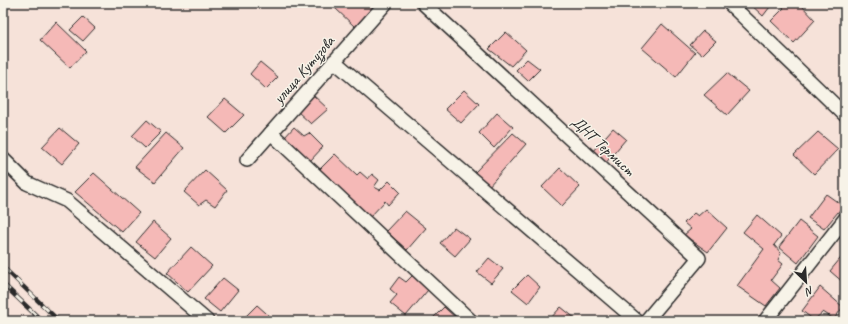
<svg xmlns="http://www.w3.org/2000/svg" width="848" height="324" font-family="Caveat,sans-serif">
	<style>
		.building { fill: #f5b9b7; stroke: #2b2b2b }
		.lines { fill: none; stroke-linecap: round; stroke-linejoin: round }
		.minor-casing { stroke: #2b2b2b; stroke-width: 16 }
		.minor { stroke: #f7f3e8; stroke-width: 13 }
		.rail-casing { stroke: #2b2b2b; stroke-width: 4.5 }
		.rail { stroke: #f7f3e8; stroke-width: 3; stroke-dasharray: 9; stroke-linecap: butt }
		.labels { text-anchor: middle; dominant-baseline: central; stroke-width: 3; stroke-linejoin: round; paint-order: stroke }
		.street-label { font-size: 16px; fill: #2b2b2b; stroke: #f7f3e8 }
	</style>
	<rect width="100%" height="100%" fill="#f6e2d9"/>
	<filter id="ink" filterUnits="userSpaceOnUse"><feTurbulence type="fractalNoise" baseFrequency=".025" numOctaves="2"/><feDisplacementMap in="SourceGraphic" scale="8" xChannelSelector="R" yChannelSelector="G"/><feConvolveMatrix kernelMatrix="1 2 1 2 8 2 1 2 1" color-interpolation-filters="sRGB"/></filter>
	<g filter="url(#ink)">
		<g class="building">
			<polygon points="337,3 377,3 355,27 334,7"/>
			<polygon points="749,3 773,3 763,16"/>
			<polygon points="778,3 805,3 802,6 815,20 794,43 771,21 784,8"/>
			<polygon points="83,17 95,28 83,41 70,30"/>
			<polygon points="56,22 86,51 70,68 40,40"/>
			<polygon points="662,24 695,53 676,77 642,48"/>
			<polygon points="703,31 716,41 702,55 690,45"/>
			<polygon points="506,32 526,50 511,66 489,49"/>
			<polygon points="527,59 540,69 528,81 516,70"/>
			<polygon points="260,62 278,77 266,89 250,74"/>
			<polygon points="727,73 749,91 727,115 704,95"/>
			<polygon points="464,90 479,104 461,123 445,109"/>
			<polygon points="313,95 328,109 311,124 297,111"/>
			<polygon points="225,99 244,115 226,133 208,117"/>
			<polygon points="497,113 513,127 494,148 479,133"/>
			<polygon points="147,120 161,132 145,148 132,136"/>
			<polygon points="294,127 304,136 309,133 323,147 310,161 285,137"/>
			<polygon points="60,128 79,144 62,164 42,147"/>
			<polygon points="613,128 626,139 604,165 592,152"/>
			<polygon points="818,132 838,149 814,174 794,155"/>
			<polygon points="166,133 184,148 155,182 135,167"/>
			<polygon points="513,133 526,144 488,187 474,173"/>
			<polygon points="335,154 357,175 360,172 368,179 372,174 379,180 374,187 380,190 389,181 400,192 388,205 385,201 370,217 319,170"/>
			<polygon points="560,168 580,187 562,206 542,187"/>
			<polygon points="205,170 227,190 215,206 206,200 199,205 184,192"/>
			<polygon points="94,173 139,213 122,232 75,192"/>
			<polygon points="826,194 843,206 824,229 808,218"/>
			<polygon points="706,209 727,228 708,252 684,235 691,229 684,223 694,213 698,216"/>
			<polygon points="405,211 426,228 407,250 386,231"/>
			<polygon points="757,215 781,236 774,245 781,253 778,260 783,264 771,280 780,288 766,306 737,286 764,249 743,232"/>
			<polygon points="799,221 818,236 798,263 779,247"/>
			<polygon points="153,222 171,238 155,257 136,242"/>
			<polygon points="454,227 470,239 455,256 440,243"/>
			<polygon points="191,247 212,266 188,292 167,273"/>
			<polygon points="845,253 845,284 830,271"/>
			<polygon points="489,258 503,269 491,283 477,272"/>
			<polygon points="413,275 428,290 406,316 390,303 397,295 390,289 399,277 406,282"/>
			<polygon points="527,275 540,287 528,303 512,290"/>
			<polygon points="223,278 238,290 220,312 204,299"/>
			<polygon points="820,287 843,307 834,319 823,312 814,320 802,311"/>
			<polygon points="257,305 275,321 241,321"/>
			<polygon points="444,307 459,321 430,321"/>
			<polygon points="561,307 576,319 575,321 548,321"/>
		</g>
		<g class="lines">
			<g class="minor-casing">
				<g id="minor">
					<polyline points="423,3 699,258 646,321"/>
					<polyline points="729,3 845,115"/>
					<polyline points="334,61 637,321"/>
					<polyline points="271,133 471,321"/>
					<polyline points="3,159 27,183 67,201 207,321"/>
					<polyline points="247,160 386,3"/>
					<polyline points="765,321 845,219"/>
				</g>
			</g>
			<use href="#minor" class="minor"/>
			<g class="rail-casing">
				<g id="rail">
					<polyline points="3,267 59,321"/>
					<polyline points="3,284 42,321"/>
				</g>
			</g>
			<use href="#rail" class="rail"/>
		</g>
	</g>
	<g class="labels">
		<g class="street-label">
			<text transform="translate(304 70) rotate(-49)">улица Кутузова</text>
			<text transform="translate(603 146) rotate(43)">ДНТ Термист</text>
		</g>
	</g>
	<rect width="848" height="324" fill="none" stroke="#f7f3e8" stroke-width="16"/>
	<rect x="8" y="8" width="832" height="308" fill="none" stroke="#2b2b2b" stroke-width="1.5" filter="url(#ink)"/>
	<g transform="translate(806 282) rotate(155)" stroke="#f7f3e8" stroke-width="3" paint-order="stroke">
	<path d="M0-3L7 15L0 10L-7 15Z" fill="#2b2b2b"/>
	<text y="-6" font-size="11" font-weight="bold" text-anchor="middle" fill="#2b2b2b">N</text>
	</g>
</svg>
